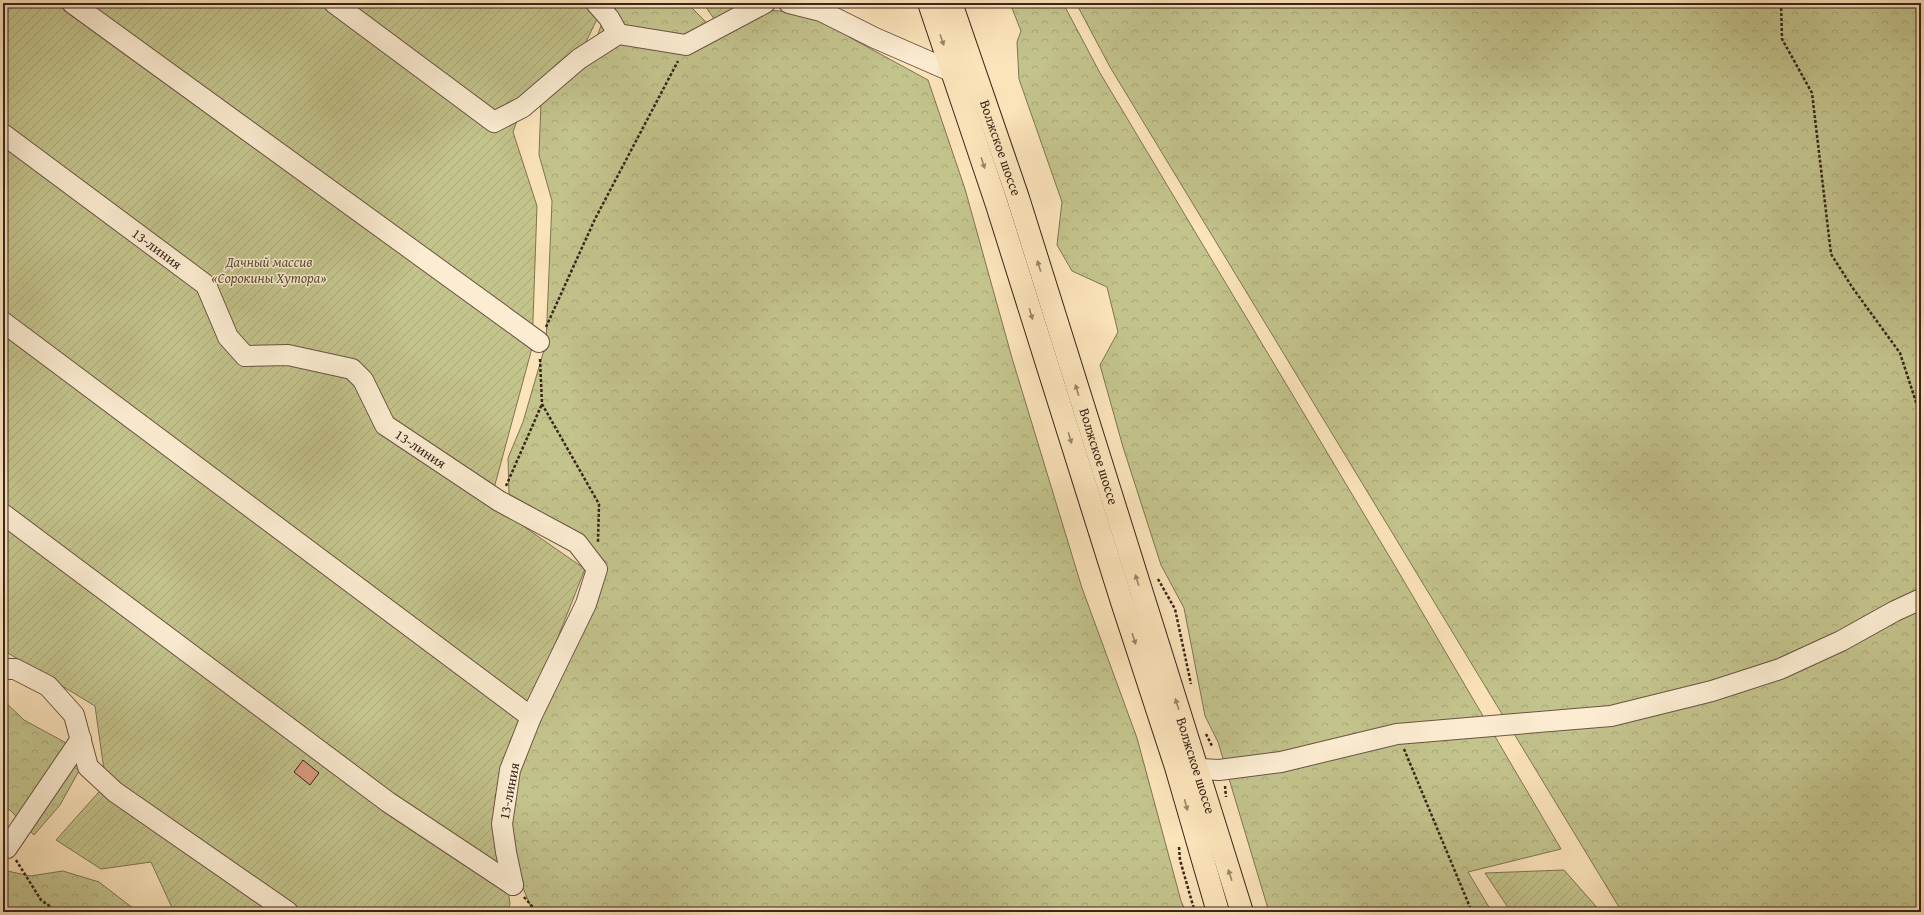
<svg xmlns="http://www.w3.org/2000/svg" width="1924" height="915" font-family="'Gentium Book Plus',serif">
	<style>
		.forest { fill: url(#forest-crowns); stroke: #7e7454 }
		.garden { fill: url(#garden-furrows); stroke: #7e7454 }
		.building { fill: #db9b81; stroke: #3a251c }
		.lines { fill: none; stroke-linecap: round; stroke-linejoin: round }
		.minor-casing { stroke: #6a5444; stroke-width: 22 }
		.major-casing { stroke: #3a251c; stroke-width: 24 }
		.path { stroke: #3a251c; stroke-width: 2.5; stroke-dasharray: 3 2; stroke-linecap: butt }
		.minor { stroke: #fcedd2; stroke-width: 20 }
		.major { stroke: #fbe3ba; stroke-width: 22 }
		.oneway { fill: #9a846b }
		.labels { text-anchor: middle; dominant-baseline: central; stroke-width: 3; stroke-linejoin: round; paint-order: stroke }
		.street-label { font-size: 14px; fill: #3a251c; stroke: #fcedd2 }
		.park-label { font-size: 14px; font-style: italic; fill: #5c4c38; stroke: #fcedd2 }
	</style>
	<defs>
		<pattern id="forest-crowns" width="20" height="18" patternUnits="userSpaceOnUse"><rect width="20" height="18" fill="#c3c38c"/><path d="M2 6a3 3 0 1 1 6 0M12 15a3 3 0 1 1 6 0" fill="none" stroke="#a8a778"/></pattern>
		<pattern id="garden-furrows" width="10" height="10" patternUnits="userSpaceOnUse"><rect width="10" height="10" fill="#c3c38c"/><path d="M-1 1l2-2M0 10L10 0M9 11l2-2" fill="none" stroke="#a8a778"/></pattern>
	</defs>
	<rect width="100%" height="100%" fill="#fbe3ba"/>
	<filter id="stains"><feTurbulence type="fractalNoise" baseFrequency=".005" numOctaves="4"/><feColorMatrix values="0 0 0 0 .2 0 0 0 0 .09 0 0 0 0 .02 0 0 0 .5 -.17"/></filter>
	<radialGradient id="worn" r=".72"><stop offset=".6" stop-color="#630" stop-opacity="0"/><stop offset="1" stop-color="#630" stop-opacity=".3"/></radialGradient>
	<g class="forest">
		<polygon points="622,3 687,3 718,34 767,10 806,13 829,21 849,37 928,80 965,189 1012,358 1082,588 1137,738 1181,901 1186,912 533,912 516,871 506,828 513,774 606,569 585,537 509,494 508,458 523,422 546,343 552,201 539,155 541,102 589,60 604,17"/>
		<polygon points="1010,3 1063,3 1100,73 1398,571 1561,849 1468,872 1492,912 1269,912 1218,742 1205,716 1184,608 1161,565 1123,447 1100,365 1118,332 1107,287 1072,271 1057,245 1062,202 1019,79 1017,42 1021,31"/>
		<polygon points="1076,3 1921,3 1921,912 1622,912 1110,67"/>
		<polygon points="3,700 24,720 68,744 80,769 60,805 34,835 10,810 3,809"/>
		<polygon points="3,870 30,876 63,871 99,882 138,912 3,912"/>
	</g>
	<g class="garden">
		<polygon points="3,3 615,3 599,15 583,48 525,98 513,132 537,206 532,348 490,503 585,569 495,796 510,904 507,912 174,912 151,862 101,869 56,840 106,784 95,706 3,650"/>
		<polygon points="703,3 750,3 717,23"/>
		<polygon points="1564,870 1601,912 1511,912 1485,873"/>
	</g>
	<polygon class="building" points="303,760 319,773 310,785 294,772"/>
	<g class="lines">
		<g class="minor-casing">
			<g id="minor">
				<polyline points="72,3 539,342"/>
				<polyline points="334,3 494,122 523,107 579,59 618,34 686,45 765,3"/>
				<polyline points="596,3 609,18 618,34"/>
				<polyline points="789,3 821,11 875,38 953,72"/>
				<path id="s1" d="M3,134L206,285L228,337L245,356L288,355L352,369L363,380L385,425L499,501L577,543L597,569L586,604L531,717L510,770L502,824L506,852L513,885"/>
				<polyline points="3,322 531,717"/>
				<polyline points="3,514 388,802 513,885"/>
				<polyline points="3,669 15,669 48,686 74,715 88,767 115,792 288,912"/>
				<polyline points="1182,768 1219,770 1281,762 1397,734 1611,716 1712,691 1780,669 1841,641 1895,611 1921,599"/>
				<polyline points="3,847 7,848 81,739"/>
			</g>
		</g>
		<g class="major-casing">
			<g id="major">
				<polyline points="929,3 997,205 1122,602 1176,767 1218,912"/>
				<path id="s2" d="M951,3L1018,198L1242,912"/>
			</g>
		</g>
		<g class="path">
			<polyline points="1781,3 1782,39 1812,93 1831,254 1852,287 1900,353 1917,405 1921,409"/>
			<polyline points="546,327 595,219 678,61"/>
			<polyline points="540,359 542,404 599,504 598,542"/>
			<polyline points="506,486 542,404"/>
			<polyline points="1158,579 1175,609 1191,684"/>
			<polyline points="1206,734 1212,746"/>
			<polyline points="1404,749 1472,912"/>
			<polyline points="1225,786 1226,797"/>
			<polyline points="1179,847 1180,860 1194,909"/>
			<polyline points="16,860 41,900 58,912"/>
			<polyline points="524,897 537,912"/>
		</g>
		<use href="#minor" class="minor"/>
		<use href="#major" class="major"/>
	</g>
	<defs><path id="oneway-solid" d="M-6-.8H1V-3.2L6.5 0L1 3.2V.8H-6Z"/></defs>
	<g class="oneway">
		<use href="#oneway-solid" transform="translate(942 40) rotate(71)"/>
		<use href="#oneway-solid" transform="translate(983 163) rotate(72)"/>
		<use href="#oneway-solid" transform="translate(1039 266) rotate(-107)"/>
		<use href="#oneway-solid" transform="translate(1031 314) rotate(73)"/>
		<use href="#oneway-solid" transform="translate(1077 390) rotate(-107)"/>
		<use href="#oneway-solid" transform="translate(1070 438) rotate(73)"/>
		<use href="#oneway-solid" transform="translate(1137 580) rotate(-108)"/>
		<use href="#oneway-solid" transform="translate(1134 639) rotate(72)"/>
		<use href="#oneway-solid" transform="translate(1177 704) rotate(-108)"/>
		<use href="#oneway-solid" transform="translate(1186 805) rotate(75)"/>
		<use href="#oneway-solid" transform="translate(1230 875) rotate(-108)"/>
	</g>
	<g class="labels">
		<g class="street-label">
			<text stroke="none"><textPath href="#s2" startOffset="153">Волжское шоссе</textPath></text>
			<text stroke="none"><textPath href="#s1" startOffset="192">13-линия</textPath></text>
			<text stroke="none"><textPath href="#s1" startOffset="552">13-линия</textPath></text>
			<text stroke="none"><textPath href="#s2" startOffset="477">Волжское шоссе</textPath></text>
			<text stroke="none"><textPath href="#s2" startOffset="801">Волжское шоссе</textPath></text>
			<text transform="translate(509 791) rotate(-79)">13-линия</text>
		</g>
		<g class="park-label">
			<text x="269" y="262">Дачный массив<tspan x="269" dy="16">«Сорокины Хутора»</tspan></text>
		</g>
	</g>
	<rect width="1924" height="915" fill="none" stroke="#fbe3ba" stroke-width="16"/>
	<rect x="4" y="4" width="1916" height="907" fill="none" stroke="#3a251c" stroke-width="2"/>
	<rect x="8" y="8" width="1908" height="899" fill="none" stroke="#3a251c"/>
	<rect width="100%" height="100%" filter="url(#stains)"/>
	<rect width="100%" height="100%" fill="url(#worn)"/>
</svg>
